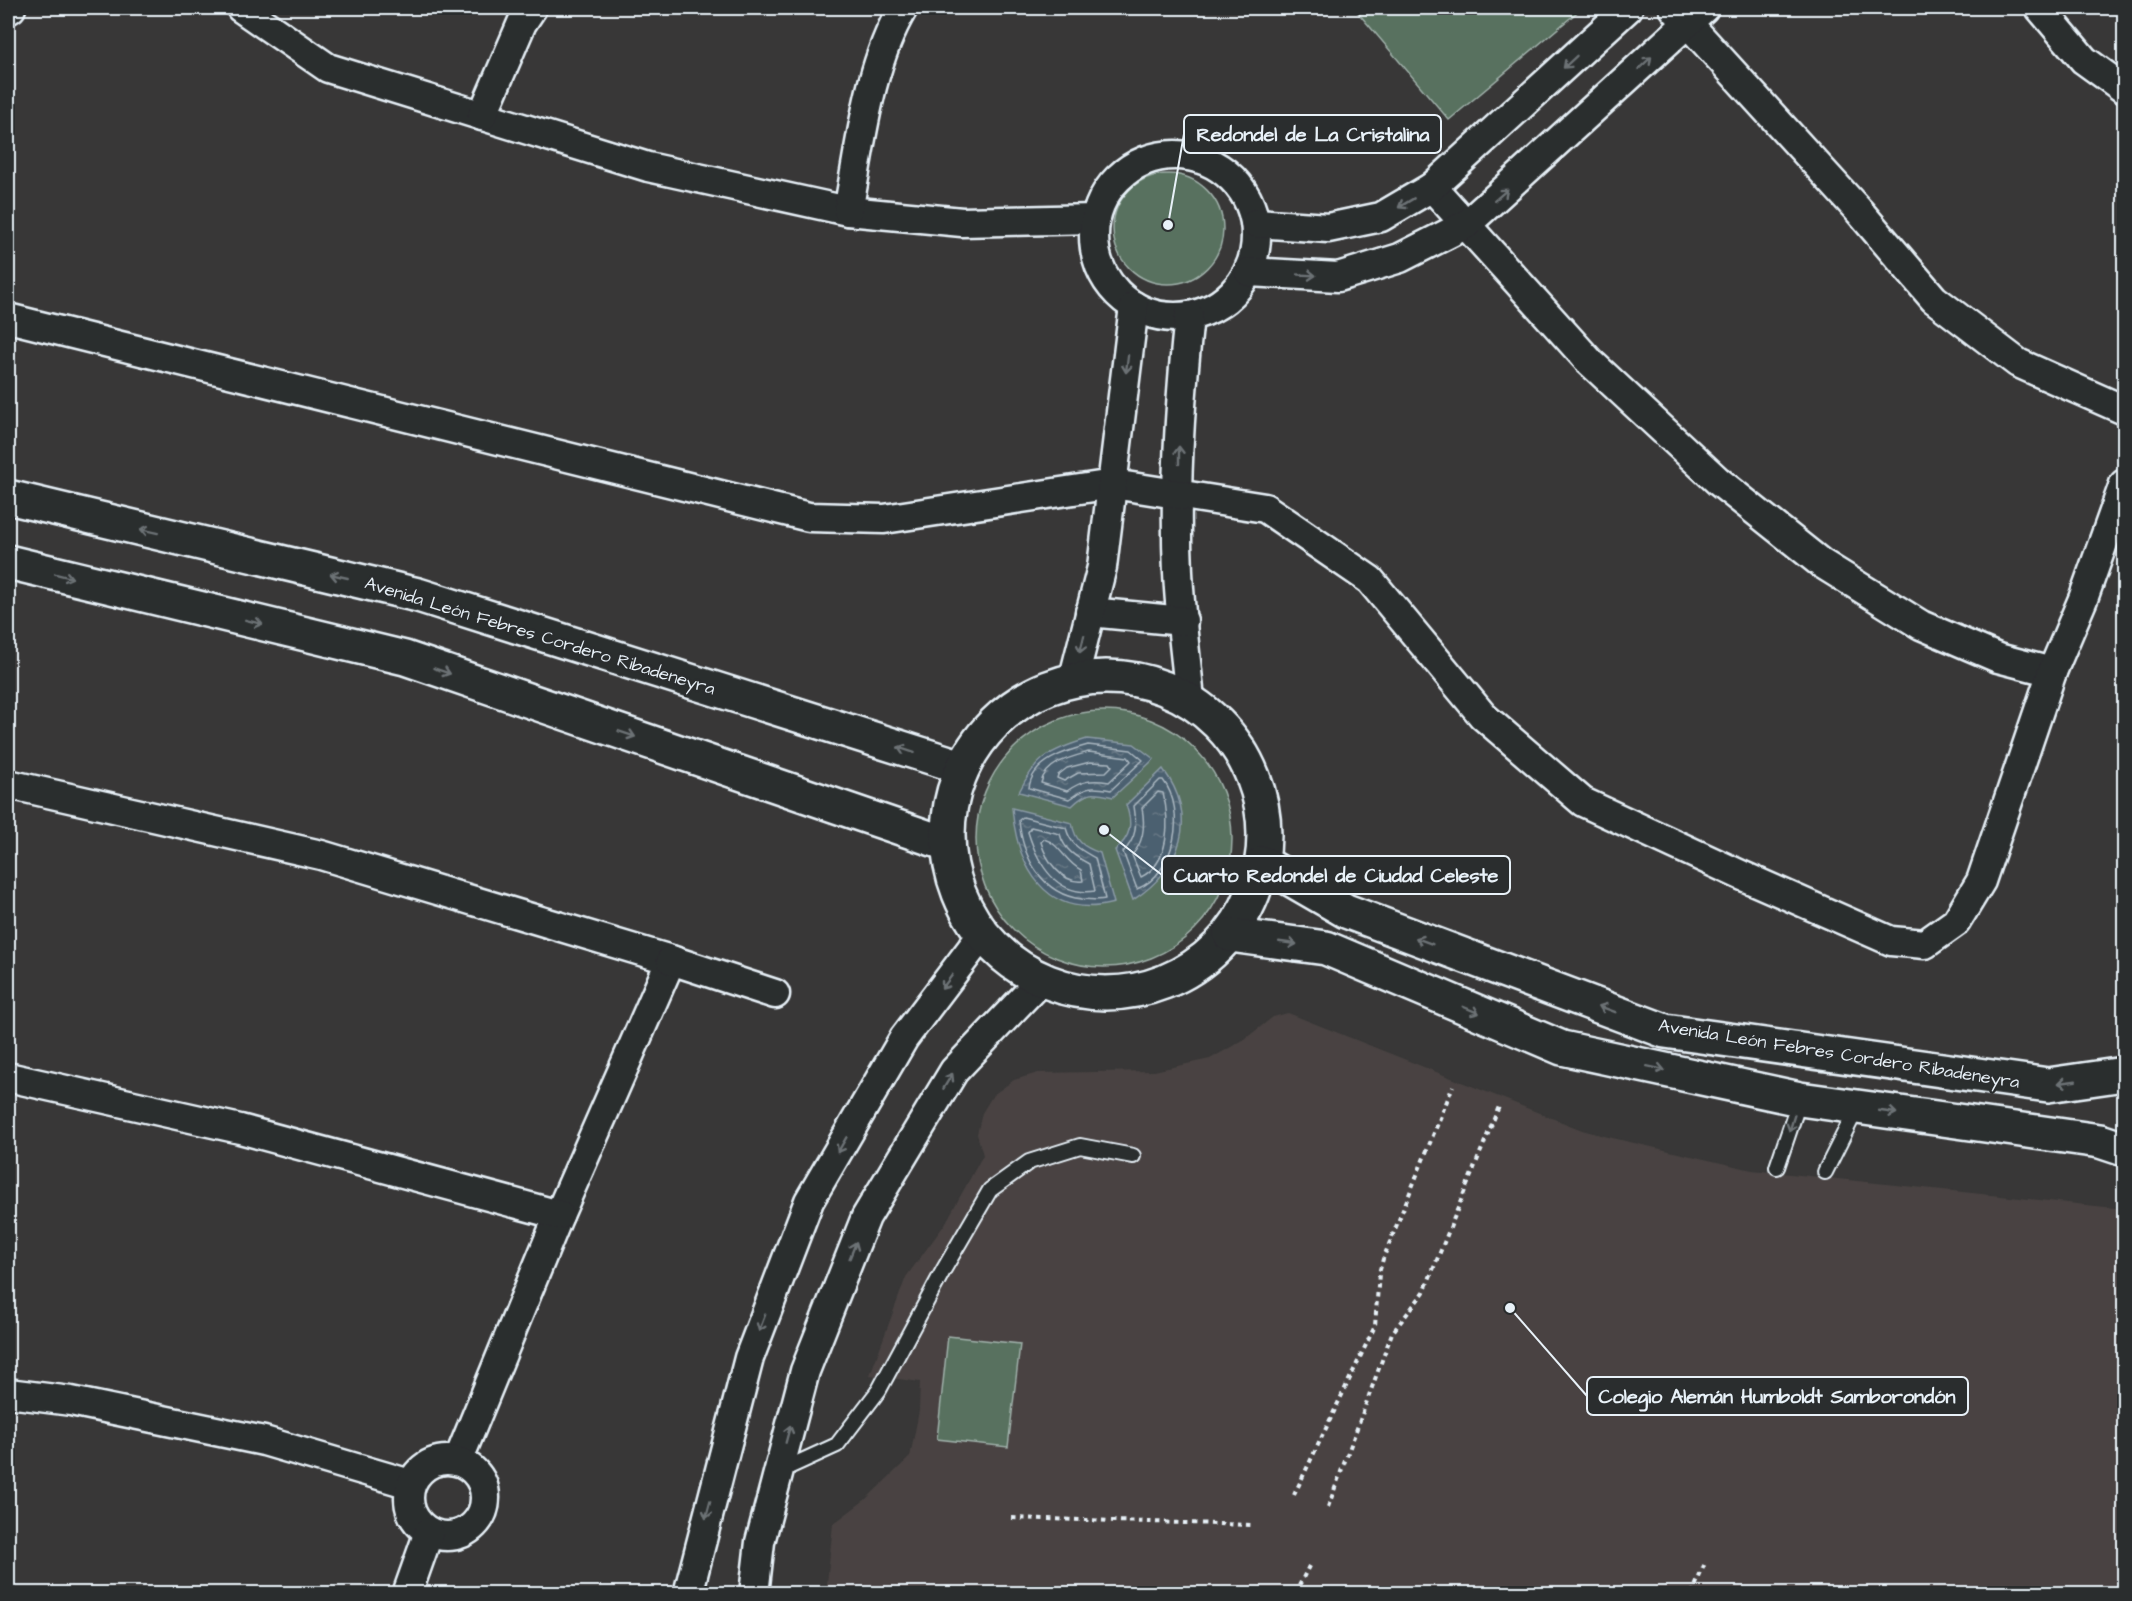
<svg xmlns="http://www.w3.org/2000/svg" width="2132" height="1601" font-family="'Architects Daughter',sans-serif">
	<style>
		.built { fill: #494342 }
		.grass { fill: #58715e; stroke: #a0b1ab; stroke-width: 1.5 }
		.water { fill: url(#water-ripples); stroke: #8a9aa6; stroke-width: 1.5 }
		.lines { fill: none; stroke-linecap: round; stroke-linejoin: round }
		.shore { stroke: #aab7c1; stroke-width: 1.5 }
		.lane-casing { stroke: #e8f1f8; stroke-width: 18 }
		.street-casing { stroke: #e8f1f8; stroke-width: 33 }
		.secondary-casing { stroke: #e8f1f8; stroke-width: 38 }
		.path { stroke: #e8f1f8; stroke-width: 4; stroke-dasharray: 4.5 4.5; stroke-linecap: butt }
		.lane { stroke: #2a2d2e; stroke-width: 14 }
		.street { stroke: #2a2d2e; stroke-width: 28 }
		.secondary { stroke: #2a2d2e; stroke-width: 33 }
		.oneway { stroke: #6c7275 }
		.labels { text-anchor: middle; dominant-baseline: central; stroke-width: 5; stroke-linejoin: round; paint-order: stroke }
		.street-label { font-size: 18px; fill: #e8f1f8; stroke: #2a2d2e }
		.leader { fill: none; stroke: #e8f1f8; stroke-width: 2 }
		.callout-dot { fill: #e8f1f8; stroke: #2a2d2e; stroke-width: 2 }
		.callout { fill: #2a2d2e; stroke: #e8f1f8; stroke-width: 2 }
		.callout-label { font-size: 20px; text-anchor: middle; font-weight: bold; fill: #e8f1f8 }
	</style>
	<defs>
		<pattern id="water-ripples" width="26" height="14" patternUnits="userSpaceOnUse" patternTransform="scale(1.5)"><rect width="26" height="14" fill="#4c606f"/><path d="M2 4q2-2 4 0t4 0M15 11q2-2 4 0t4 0" fill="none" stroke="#667784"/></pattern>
	</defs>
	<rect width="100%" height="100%" fill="#383737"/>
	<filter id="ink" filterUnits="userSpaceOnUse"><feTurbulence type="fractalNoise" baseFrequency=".0167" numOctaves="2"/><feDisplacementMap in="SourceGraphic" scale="12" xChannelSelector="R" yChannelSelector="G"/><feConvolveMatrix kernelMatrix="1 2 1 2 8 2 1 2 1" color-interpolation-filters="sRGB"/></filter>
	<g filter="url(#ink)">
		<polygon class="built" points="1288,1013 1582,1130 1608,1137 1752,1170 2124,1209 2124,1593 826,1594 833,1524 866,1499 910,1457 919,1411 920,1382 870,1375 906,1277 945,1224 983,1155 977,1134 982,1113 993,1095 1014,1080 1038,1073 1154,1071 1210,1059 1245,1039 1273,1017"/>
		<g class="grass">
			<polygon points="1354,8 1582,8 1449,120"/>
			<circle cx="1168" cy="229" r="55"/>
			<circle cx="1104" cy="839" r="128"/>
			<polygon points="948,1336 1020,1344 1008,1447 937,1439"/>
		</g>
		<g class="water">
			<path d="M1087,739L1134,744L1154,759L1113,797C1093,792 1087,791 1072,806L1019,792C1036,757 1051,750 1087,739Z"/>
			<path d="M1163,769C1199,818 1182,868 1133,900L1115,850C1131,837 1133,824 1126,805Z"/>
			<path d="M1012,808L1072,823C1075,841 1083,847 1100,853L1114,903C1046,921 1017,867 1012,808Z"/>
		</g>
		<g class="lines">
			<g class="shore">
				<path d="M1088,745L1131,750L1143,760L1111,790C1089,786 1087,787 1069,799L1029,788C1032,761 1066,751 1088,745Z"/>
				<path d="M1089,752L1128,757L1131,761L1109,782C1091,779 1081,781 1067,791L1041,783C1045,763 1071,757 1089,752Z"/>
				<polygon points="1090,762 1110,763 1112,766 1106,772 1078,773 1064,781 1057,778 1058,775 1067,768"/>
				<path d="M1160,780H1163C1187,811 1175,874 1137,889L1123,852C1137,838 1137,825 1134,806Z"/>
				<path d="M1158,792L1163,793C1170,821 1170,863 1141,877L1132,855C1144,842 1145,824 1142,808Z"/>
				<path d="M1023,817L1066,828C1071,846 1081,850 1095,858L1105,899C1098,901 1090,899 1082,899C1042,895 1022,856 1019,820Z"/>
				<path d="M1031,827L1060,834C1064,850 1076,857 1089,864L1095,891C1056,897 1038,864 1028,832Z"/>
				<path d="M1044,839C1059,843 1066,863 1081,870L1083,881C1062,884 1046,860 1041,842Z"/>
			</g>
			<g class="lane-casing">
				<g id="lane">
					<polyline points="1777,1167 1800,1099"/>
					<polyline points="1825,1172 1857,1108"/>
					<polyline points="780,1471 837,1445 879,1390 944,1269 990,1190 1029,1162 1080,1146 1133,1156"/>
				</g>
			</g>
			<g class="street-casing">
				<g id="street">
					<polyline points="241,8 328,68 648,167 848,211 962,222 1095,219"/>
					<polyline points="1674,8 1859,211 1934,299 2018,363 2124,410"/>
					<polyline points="2040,8 2084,60 2124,89"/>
					<polyline points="8,10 11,8"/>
					<polyline points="482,116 522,23 532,8"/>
					<circle cx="1175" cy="236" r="81"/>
					<polyline points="1432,187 1589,361 1718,481 1821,563 1921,625 1998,658 2052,672"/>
					<path d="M848,211C861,144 868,67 903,8"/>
					<polyline points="1256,223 1328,228 1381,217 1432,187 1628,8"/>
					<polyline points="1249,272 1338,277 1400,258 1467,224 1704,8"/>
					<path d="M1189,316C1180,400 1174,488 1178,572C1180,615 1186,658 1190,700"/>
					<polyline points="8,318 809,517 884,519 1113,484 1265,508 1370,580 1483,716 1583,802 1743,876 1891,941 1925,944 1956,922 1981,881 2052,672 2083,599 2124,484"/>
					<polyline points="1090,612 1183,621"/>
					<polyline points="1073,681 1102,567 1134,306"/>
					<polyline points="8,784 321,855 671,960 559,1215 458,1461"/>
					<polyline points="671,960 775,994"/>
					<polyline points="8,1077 240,1129 559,1215"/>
					<polyline points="8,1393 71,1401 264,1441 410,1484"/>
					<circle cx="447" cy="1498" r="38"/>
					<polyline points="407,1594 429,1532"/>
					<polyline points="688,1594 749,1358 809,1201 904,1038 982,935"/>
					<polyline points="754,1594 760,1542 805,1371 866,1217 954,1071 1041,980"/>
				</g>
			</g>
			<g class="secondary-casing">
				<g id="secondary">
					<polyline points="8,497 418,595 962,767"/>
					<polyline points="8,562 405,658 947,844"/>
					<circle cx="1106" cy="835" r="158"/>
					<polyline points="1263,863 1346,911 1665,1031 2048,1085 2124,1074"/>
					<polyline points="1230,935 1326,948 1562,1048 1800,1099 2100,1141 2124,1149"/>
				</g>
			</g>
			<g class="path">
				<polyline points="1294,1495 1375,1326 1379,1273 1383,1259 1453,1086"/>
				<polyline points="1328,1507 1392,1333 1424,1292 1500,1104"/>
				<polyline points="1012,1518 1253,1525"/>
				<polyline points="1295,1594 1309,1566"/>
				<polyline points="1692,1594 1705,1563"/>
			</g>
			<use href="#lane" class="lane"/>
			<use href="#street" class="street"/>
			<use href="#secondary" class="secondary"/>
		</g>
		<defs><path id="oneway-shaft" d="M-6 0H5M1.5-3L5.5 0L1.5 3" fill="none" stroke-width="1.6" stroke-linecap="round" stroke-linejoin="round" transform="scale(1.5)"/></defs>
		<g class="oneway">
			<use href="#oneway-shaft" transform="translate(1570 62) rotate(137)"/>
			<use href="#oneway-shaft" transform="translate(1645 63) rotate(-43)"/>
			<use href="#oneway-shaft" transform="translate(1501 195) rotate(-41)"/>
			<use href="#oneway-shaft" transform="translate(1406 203) rotate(149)"/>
			<use href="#oneway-shaft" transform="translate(1307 275) rotate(3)"/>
			<use href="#oneway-shaft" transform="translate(1127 364) rotate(97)"/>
			<use href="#oneway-shaft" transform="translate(1179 455) rotate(-90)"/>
			<use href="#oneway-shaft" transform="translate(149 531) rotate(-167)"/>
			<use href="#oneway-shaft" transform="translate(64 576) rotate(14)"/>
			<use href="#oneway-shaft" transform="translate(339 576) rotate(-167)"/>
			<use href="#oneway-shaft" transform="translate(254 622) rotate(14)"/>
			<use href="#oneway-shaft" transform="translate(1082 644) rotate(104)"/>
			<use href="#oneway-shaft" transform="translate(442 671) rotate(19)"/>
			<use href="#oneway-shaft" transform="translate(627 734) rotate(19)"/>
			<use href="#oneway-shaft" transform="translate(906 750) rotate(-162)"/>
			<use href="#oneway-shaft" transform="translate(1424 941) rotate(-159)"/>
			<use href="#oneway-shaft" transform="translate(1288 943) rotate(8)"/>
			<use href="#oneway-shaft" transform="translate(947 982) rotate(127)"/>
			<use href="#oneway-shaft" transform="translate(1607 1009) rotate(-159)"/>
			<use href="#oneway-shaft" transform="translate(1471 1010) rotate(23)"/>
			<use href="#oneway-shaft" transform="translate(1656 1068) rotate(12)"/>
			<use href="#oneway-shaft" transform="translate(948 1081) rotate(-59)"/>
			<use href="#oneway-shaft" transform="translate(2067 1082) rotate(172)"/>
			<use href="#oneway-shaft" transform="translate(1888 1112) rotate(8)"/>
			<use href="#oneway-shaft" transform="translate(1792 1123) rotate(107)"/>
			<use href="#oneway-shaft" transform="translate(842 1145) rotate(120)"/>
			<use href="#oneway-shaft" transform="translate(853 1250) rotate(-68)"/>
			<use href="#oneway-shaft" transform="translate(762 1323) rotate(111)"/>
			<use href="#oneway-shaft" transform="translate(788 1434) rotate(-75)"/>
			<use href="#oneway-shaft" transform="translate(708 1510) rotate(105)"/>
		</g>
	</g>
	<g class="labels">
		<g class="street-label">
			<text transform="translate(540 636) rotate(17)">Avenida León Febres Cordero Ribadeneyra</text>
			<text transform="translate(1839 1054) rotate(9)">Avenida León Febres Cordero Ribadeneyra</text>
		</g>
	</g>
	<path class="leader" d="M1168 225L1184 134M1104 830L1162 875M1510 1308L1587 1396"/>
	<g class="callout-dot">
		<circle cx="1168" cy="225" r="6"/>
		<circle cx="1104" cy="830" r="6"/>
		<circle cx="1510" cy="1308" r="6"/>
	</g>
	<g class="callout">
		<rect x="1184" y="115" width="257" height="38" rx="6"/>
		<rect x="1162" y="856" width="348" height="38" rx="6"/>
		<rect x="1587" y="1377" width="381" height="38" rx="6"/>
	</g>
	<g class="callout-label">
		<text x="1313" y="141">Redondel de La Cristalina</text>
		<text x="1336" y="882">Cuarto Redondel de Ciudad Celeste</text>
		<text x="1777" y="1403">Colegio Alemán Humboldt Samborondón</text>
	</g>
	<rect width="2132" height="1601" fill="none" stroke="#2a2d2e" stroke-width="30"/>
	<rect x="15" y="15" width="2102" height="1571" fill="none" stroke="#e8f1f8" stroke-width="2" filter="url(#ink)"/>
</svg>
